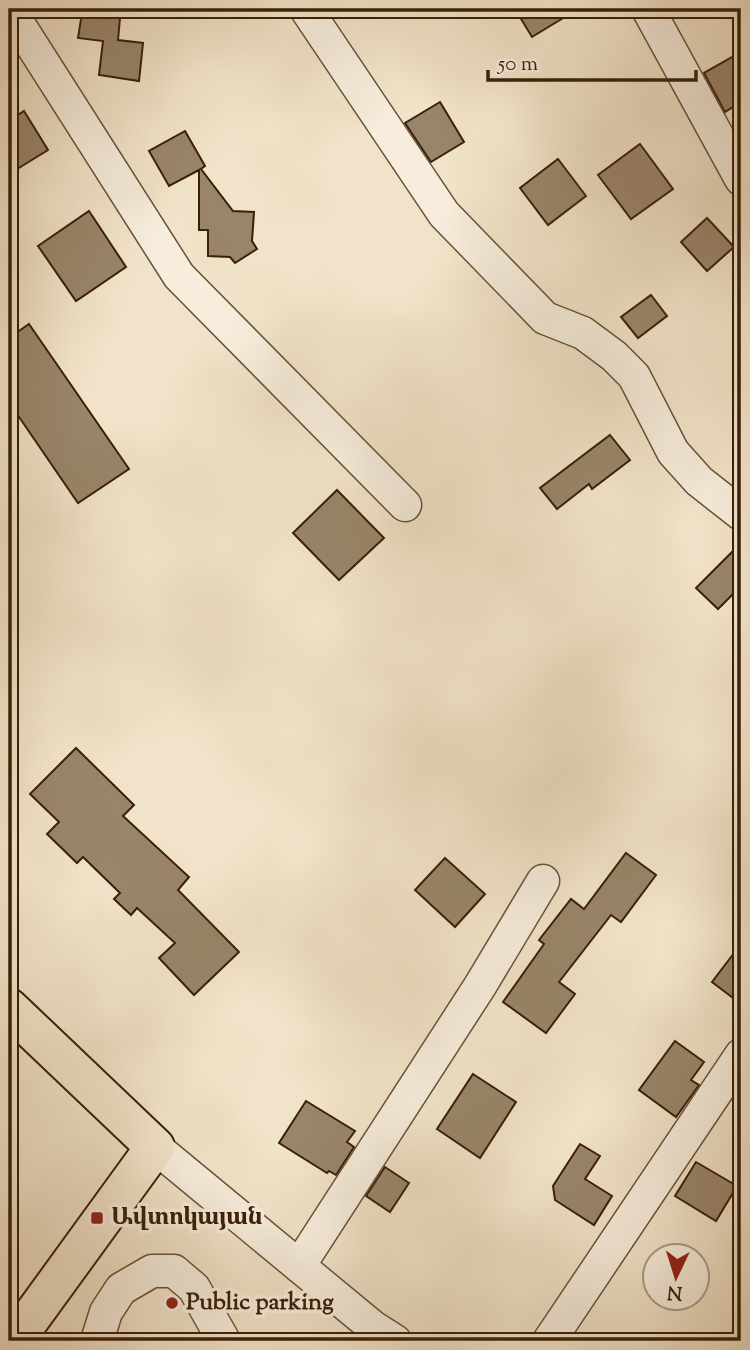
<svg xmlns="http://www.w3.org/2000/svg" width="750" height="1350" font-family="'Sorts Mill Goudy','Noto Serif Armenian',serif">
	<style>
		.building { fill: #99856b; stroke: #391f06; stroke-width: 2 }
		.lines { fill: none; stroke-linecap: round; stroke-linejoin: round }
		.minor-casing { stroke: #675037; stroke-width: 35 }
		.major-casing { stroke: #391f06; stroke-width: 42 }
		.minor { stroke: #f6eddc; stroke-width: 32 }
		.major { stroke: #f1e3c9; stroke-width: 38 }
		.poi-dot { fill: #8f2418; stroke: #f6eddc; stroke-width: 2.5 }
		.labels { text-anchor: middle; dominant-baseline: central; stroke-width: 7; stroke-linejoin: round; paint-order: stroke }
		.poi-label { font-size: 24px; font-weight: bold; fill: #391f06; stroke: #f6eddc; text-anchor: start }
	</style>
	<rect width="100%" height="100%" fill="#f1e3c9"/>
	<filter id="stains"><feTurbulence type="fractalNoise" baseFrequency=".00286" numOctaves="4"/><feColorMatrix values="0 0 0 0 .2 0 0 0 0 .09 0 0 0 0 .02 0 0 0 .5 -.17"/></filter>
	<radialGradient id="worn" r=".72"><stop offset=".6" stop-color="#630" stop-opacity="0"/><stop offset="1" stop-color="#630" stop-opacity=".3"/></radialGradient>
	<g class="building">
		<polygon points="515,9 578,9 532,37"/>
		<polygon points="82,13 120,18 118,40 143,43 139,81 99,75 103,41 78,38"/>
		<polygon points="741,52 741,102 725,112 704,73"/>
		<polygon points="440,102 464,142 431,162 405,123"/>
		<polygon points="24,111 48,150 9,174 9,121"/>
		<polygon points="185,131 205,166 201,169 233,211 254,212 252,241 257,249 235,263 230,257 208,256 208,230 199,230 199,170 169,186 149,151"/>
		<polygon points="640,144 673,189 631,219 598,175"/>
		<polygon points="558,159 586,196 548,225 520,188"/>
		<polygon points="89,211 126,267 76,301 38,246"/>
		<polygon points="707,218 734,247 707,271 681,242"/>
		<polygon points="651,295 667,316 638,338 621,317"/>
		<polygon points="29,324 129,469 78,503 17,414 9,419 9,338"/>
		<polygon points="610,435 630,460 592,489 589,484 557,509 540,488"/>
		<polygon points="337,490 384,538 339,580 293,533"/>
		<polygon points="741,543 741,586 718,609 696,588"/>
		<polygon points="76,748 134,805 123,816 189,877 178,890 239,952 194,995 159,958 175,943 137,908 131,915 114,899 120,893 83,857 77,863 47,834 59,822 30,794"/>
		<polygon points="626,853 656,875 621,922 611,915 559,982 575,994 546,1033 503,1002 544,944 539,940 571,899 584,909"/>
		<polygon points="445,858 485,894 455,927 415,890"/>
		<polygon points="741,944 741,1004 712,982"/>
		<polygon points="675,1041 704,1062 691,1080 699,1085 676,1117 639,1090"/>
		<polygon points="473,1074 516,1102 480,1158 437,1129"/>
		<polygon points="306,1101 355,1131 347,1142 354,1147 336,1175 329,1171 327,1173 279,1143"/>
		<polygon points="580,1144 600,1156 585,1179 612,1196 594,1225 555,1200 553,1186"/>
		<polygon points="696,1162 737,1186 716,1221 675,1196"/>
		<polygon points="385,1167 409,1183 390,1212 366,1196"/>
	</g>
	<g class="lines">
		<g class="minor-casing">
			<g id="minor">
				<polyline points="9,9 179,276 405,505"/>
				<polyline points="306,9 444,214 545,318 583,333 614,356 634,376 673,452 699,481 741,514"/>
				<polyline points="648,9 741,179"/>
				<polyline points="155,1147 373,1327 395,1341"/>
				<polyline points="299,1266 480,986 543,881"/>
				<polyline points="97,1341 106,1312 121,1289 152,1271 174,1271 194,1288 224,1341"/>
				<polyline points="549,1341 741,1055"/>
			</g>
		</g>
		<g class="major-casing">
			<polyline id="major" points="9,1008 155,1147 14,1341"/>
		</g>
		<use href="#minor" class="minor"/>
		<use href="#major" class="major"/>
	</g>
	<g class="poi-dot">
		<rect x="90" y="1211" width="14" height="14" rx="3.5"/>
		<circle cx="172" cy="1303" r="7"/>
	</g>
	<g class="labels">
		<g class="poi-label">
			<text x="111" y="1218">Ավտոկայան</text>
			<text x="186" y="1303">Public parking</text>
		</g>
	</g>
	<rect width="750" height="1350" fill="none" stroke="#f1e3c9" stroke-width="35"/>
	<rect x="10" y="10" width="729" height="1329" fill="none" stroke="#391f06" stroke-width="3.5"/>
	<rect x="18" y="18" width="715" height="1315" fill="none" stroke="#391f06" stroke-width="2"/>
	<g transform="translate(676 1277) rotate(184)"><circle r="33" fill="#f6eddc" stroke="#aa9b86" stroke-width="2"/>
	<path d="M0-5L12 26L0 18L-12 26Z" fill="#8f2418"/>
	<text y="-10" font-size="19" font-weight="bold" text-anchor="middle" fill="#391f06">N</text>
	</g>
	<path d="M488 70v10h208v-10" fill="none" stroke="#391f06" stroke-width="3.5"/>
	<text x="498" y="70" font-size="21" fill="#391f06" stroke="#f6eddc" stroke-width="5" paint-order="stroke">50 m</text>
	<rect width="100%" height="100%" filter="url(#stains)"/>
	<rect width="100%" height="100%" fill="url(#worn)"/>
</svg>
